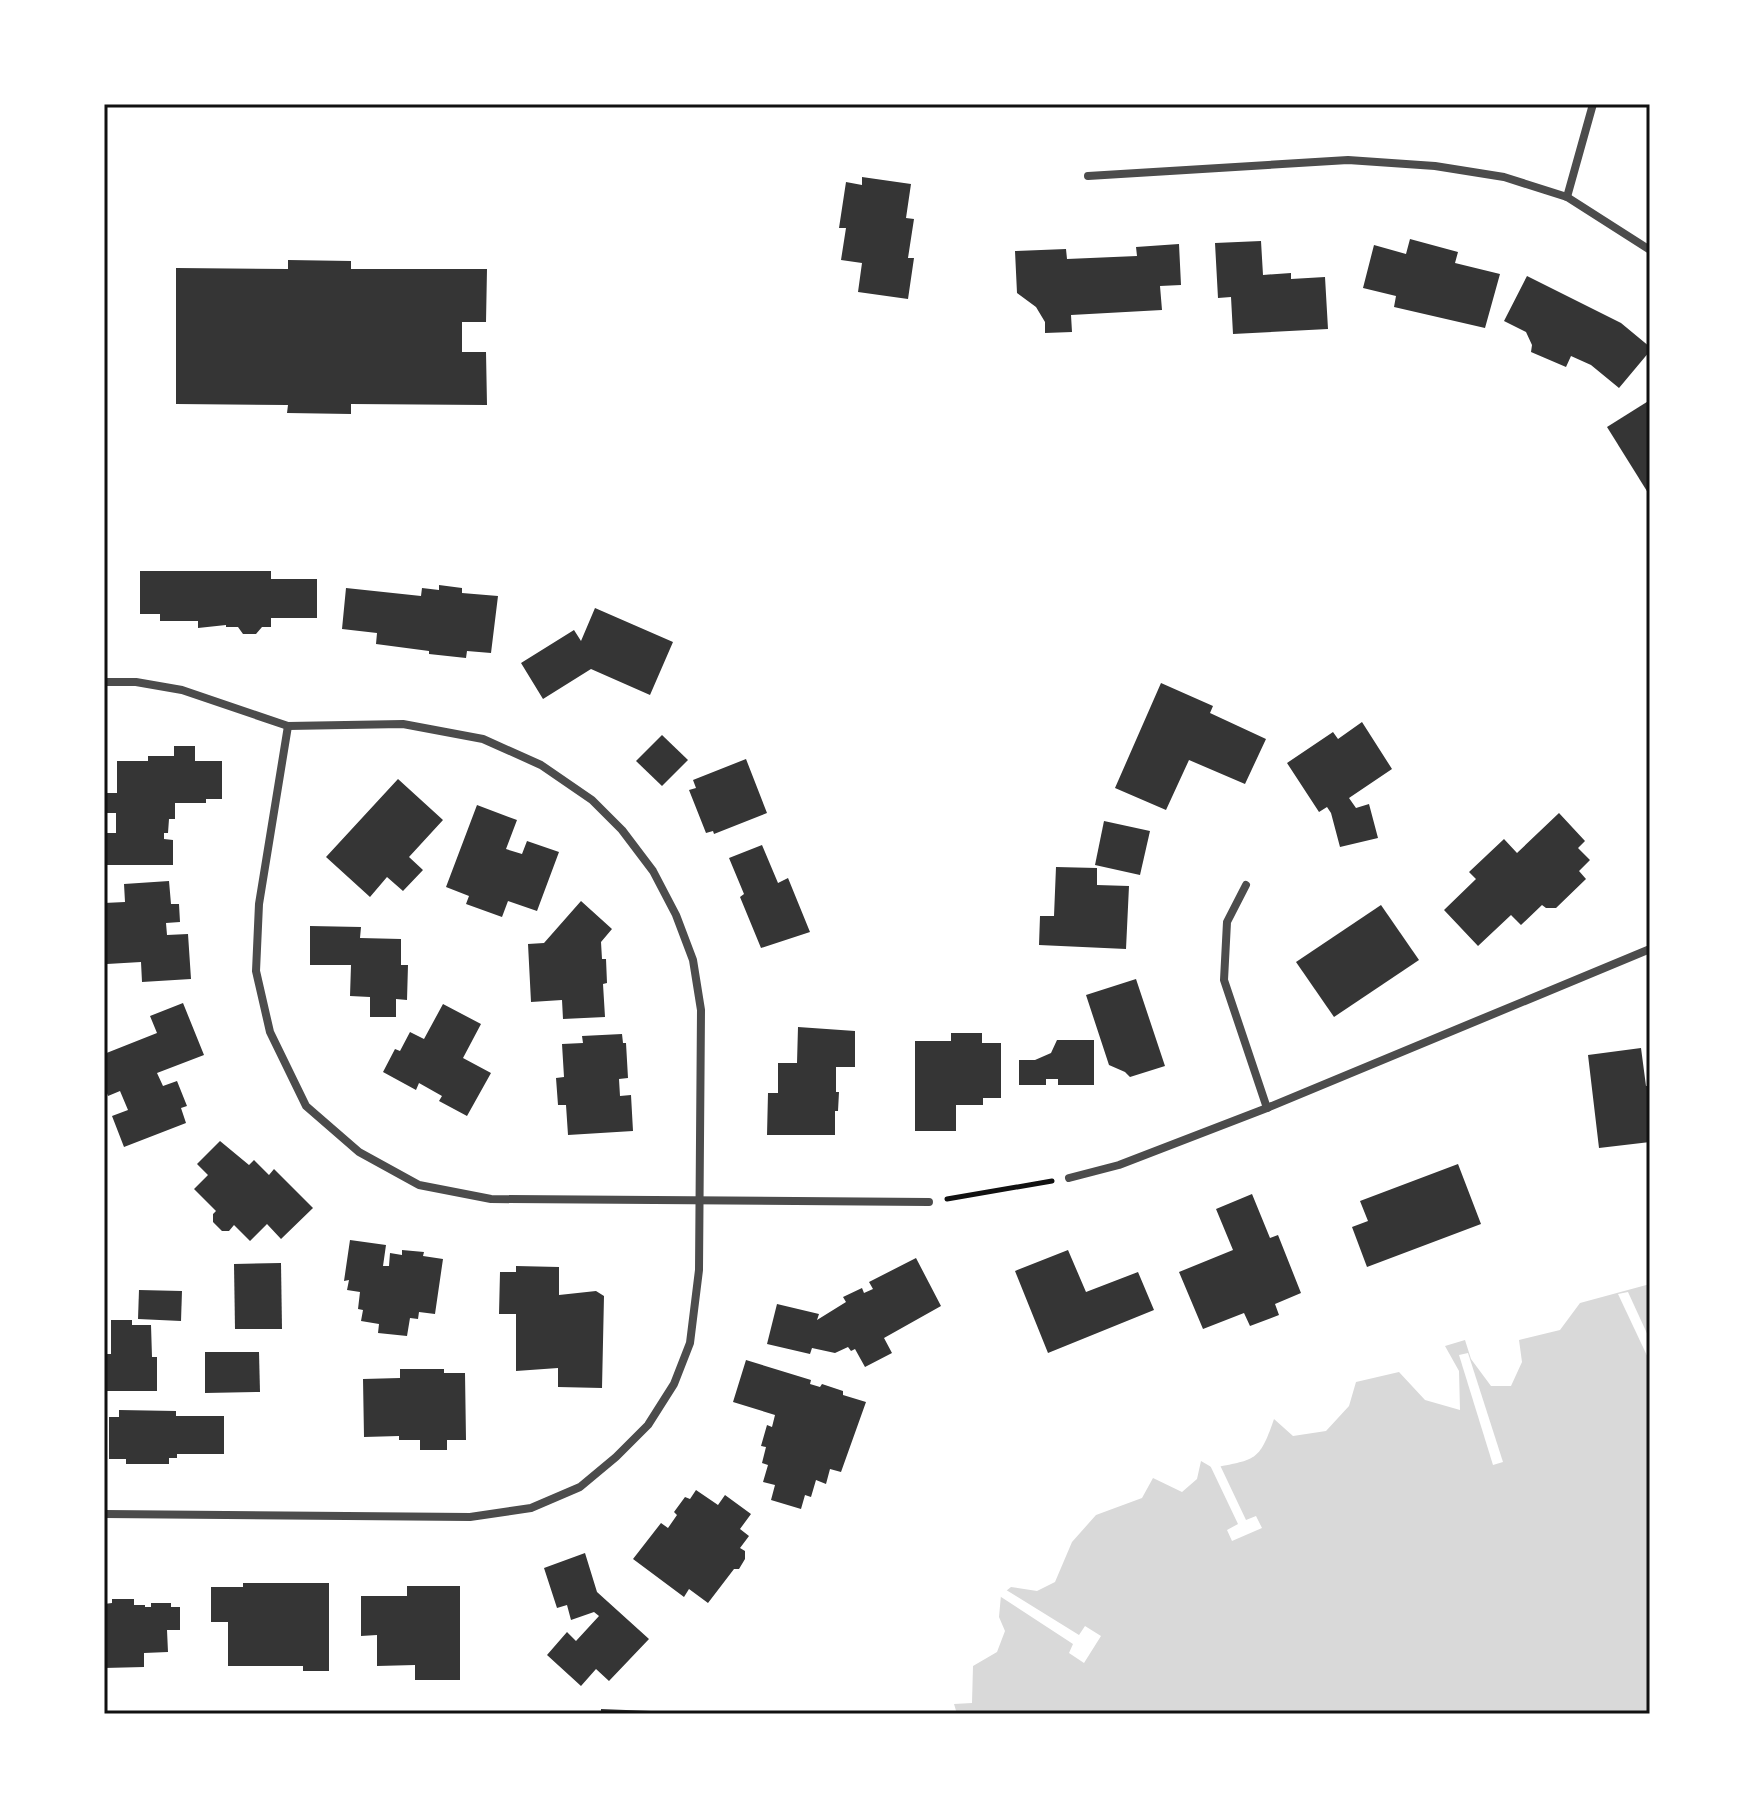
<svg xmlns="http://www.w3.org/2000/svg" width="1754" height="1818" font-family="Commissioner,sans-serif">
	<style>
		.water { fill: #d9d9d9 }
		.pier { fill: #fff }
		.building { fill: #353535 }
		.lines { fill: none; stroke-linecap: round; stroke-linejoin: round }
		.path { stroke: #111; stroke-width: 5 }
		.minor { stroke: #4c4c4c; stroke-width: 8 }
		.neatline { fill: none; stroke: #111; stroke-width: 3 }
	</style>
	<rect width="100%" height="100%" fill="#fff"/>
	<path class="water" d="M1650,1284V1714H957L954,1704L972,1703L973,1666L997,1652L1005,1631L999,1617L1001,1595L1011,1587L1037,1591L1055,1582L1072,1542L1096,1515L1142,1498L1153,1478L1182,1492L1197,1479L1201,1461L1213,1468C1255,1459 1259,1463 1274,1419L1293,1436L1326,1431L1349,1406L1356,1382L1399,1372L1425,1400L1460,1410L1459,1371L1445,1346L1465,1340L1471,1359L1491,1386H1511L1522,1362L1519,1340L1560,1330L1580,1303Z"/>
	<g class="pier">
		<polygon points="1628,1292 1650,1340 1650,1362 1618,1294"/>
		<polygon points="1468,1353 1503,1462 1493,1465 1459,1355"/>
		<polygon points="1208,1461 1213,1464 1219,1463 1246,1520 1256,1516 1262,1528 1232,1541 1227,1530 1238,1524"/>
		<polygon points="1003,1588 1079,1635 1085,1626 1101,1636 1084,1663 1069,1653 1073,1644 998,1595"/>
	</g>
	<g class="building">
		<polygon points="862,177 911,184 906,218 914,219 908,258 914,258 908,299 858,292 862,263 841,260 846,228 839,228 846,182 862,185"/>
		<polygon points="1410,239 1458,252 1455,263 1500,274 1485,328 1394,307 1396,296 1363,288 1374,245 1406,254"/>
		<polygon points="1261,241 1263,275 1291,273 1291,279 1325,277 1328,329 1233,334 1231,297 1218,298 1215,243"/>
		<polygon points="1179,244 1181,285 1160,286 1162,310 1071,315 1072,332 1045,333 1045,322 1036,307 1017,293 1015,251 1066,249 1067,259 1137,256 1136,247"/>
		<polygon points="288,260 351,261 351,269 487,269 486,322 462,322 462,352 486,352 487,405 351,404 351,414 287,413 288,405 176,404 176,268 288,269"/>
		<polygon points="1527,276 1621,323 1650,347 1650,351 1619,388 1591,365 1571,356 1566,367 1531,352 1532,345 1526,332 1504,321"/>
		<polygon points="1650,400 1650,496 1607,427"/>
		<polygon points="140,571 271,571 271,579 317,579 317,618 271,618 271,627 262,627 256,634 243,634 238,627 226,627 226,625 198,628 198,621 160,621 160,614 140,614"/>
		<polygon points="439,585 462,588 462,593 498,596 491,653 467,651 466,658 429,654 429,651 376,644 377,633 342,629 346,588 421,596 422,588 439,590"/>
		<polygon points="595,608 673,642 650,695 591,669 543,699 521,663 574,630 581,641"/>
		<polygon points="1161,683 1213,706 1210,713 1266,739 1245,784 1189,760 1166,810 1115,788"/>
		<polygon points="1362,722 1392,769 1349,798 1356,808 1369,804 1378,838 1340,847 1331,813 1327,807 1319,812 1287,763 1333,732 1338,739"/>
		<polygon points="662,735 688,760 662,786 636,761"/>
		<polygon points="174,746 195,746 195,761 222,761 222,799 206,799 206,803 175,803 175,819 169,819 168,833 164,833 164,839 173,840 173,865 104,865 104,833 116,833 116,813 106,813 107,793 117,793 117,761 148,761 148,756 174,756"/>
		<polygon points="746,759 767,813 714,834 713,831 706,833 689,790 696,788 693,780"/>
		<polygon points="398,779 443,820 409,857 423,870 403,891 387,877 370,897 326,857"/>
		<polygon points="477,805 517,820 506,849 522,854 527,841 559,852 537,911 508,901 502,917 466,904 469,896 446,887"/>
		<polygon points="1559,813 1585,841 1578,848 1590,860 1579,871 1586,879 1556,908 1546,908 1542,905 1521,925 1511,915 1478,946 1444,910 1476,879 1469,872 1504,839 1517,853"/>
		<polygon points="1104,821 1150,831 1140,875 1095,865"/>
		<polygon points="762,845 778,883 788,878 810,932 761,948 740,897 744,894 729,858"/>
		<polygon points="1056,867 1097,868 1097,885 1129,886 1126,949 1039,945 1040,916 1054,916"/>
		<polygon points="169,881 171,904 179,904 180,922 166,923 167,935 188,934 191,979 142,982 141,962 107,964 104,903 125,902 124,884"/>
		<polygon points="581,901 612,929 601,942 602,959 606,959 607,983 603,984 605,1017 563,1019 562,1000 531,1002 528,944 544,943"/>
		<polygon points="1381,905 1419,960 1334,1017 1296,962"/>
		<polygon points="310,926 361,927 360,938 401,939 401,965 408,965 407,1000 396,999 396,1017 370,1017 370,997 350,996 351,965 310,965"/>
		<polygon points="1136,979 1165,1066 1130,1077 1125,1072 1109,1065 1086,995"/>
		<polygon points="183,1003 204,1055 157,1073 163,1086 177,1081 187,1106 181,1108 186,1123 124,1147 112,1116 128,1110 120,1091 108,1096 104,1086 104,1054 157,1033 150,1016"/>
		<polygon points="443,1004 481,1024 463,1058 491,1073 467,1116 439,1101 442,1096 419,1083 416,1090 383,1072 395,1049 400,1051 410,1032 424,1039"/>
		<polygon points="798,1027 855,1031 855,1067 836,1067 836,1092 839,1092 838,1111 835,1111 835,1135 767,1135 768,1093 778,1093 778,1063 797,1063"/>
		<polygon points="951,1033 982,1033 982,1043 1001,1043 1001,1098 983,1098 983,1105 956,1105 956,1131 915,1131 915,1041 951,1041"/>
		<polygon points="622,1034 623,1043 626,1043 628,1078 619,1079 620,1096 631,1095 633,1131 568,1135 566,1105 558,1105 556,1078 564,1077 562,1044 583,1043 582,1036"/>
		<polygon points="1057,1040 1094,1040 1094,1085 1058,1085 1058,1079 1046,1079 1046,1085 1019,1085 1019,1060 1035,1060 1051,1053"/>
		<polygon points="1641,1048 1646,1086 1650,1086 1650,1142 1599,1148 1588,1055"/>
		<polygon points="220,1141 249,1165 254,1160 269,1175 274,1169 313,1208 281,1239 267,1224 250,1241 234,1225 229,1231 222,1231 213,1222 213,1214 216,1211 194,1189 208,1175 197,1164"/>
		<polygon points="1458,1164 1481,1224 1367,1267 1352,1227 1368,1221 1360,1201"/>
		<polygon points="1252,1194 1270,1238 1278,1235 1301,1293 1275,1304 1279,1315 1250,1326 1244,1313 1203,1329 1179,1272 1233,1250 1216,1209"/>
		<polygon points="350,1240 386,1245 383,1266 389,1266 390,1253 402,1255 402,1250 424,1252 423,1256 443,1259 435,1314 419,1312 418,1319 410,1318 407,1336 378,1333 379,1324 361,1321 363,1310 358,1309 360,1292 347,1290 349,1280 344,1281"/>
		<polygon points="1068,1250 1086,1292 1138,1272 1154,1310 1048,1353 1015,1271"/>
		<polygon points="916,1258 941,1306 884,1338 892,1353 865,1367 855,1349 851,1351 848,1347 835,1353 812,1348 810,1354 767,1344 777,1304 819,1314 817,1320 846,1302 843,1297 862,1288 864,1293 873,1289 869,1282"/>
		<polygon points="281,1263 282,1329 235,1329 234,1264"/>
		<polygon points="516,1266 559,1267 559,1295 596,1291 604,1296 602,1388 558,1387 558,1368 516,1371 516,1314 499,1314 500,1272 516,1272"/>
		<polygon points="139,1290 182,1291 181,1321 138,1319"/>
		<polygon points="111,1320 132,1320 132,1325 151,1325 152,1357 157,1357 157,1391 104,1391 104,1354 111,1354"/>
		<polygon points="205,1352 259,1352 260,1392 205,1393"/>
		<polygon points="746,1360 811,1380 810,1384 820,1387 822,1384 843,1391 843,1395 866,1402 841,1472 830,1469 826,1484 816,1480 811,1497 805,1495 801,1509 771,1500 775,1485 763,1482 768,1465 762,1463 766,1447 761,1446 767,1425 772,1427 775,1415 733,1402"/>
		<polygon points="400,1369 444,1369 444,1373 465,1373 466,1440 447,1440 447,1450 420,1450 420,1440 399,1440 399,1436 364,1437 363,1379 400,1378"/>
		<polygon points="119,1410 176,1411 176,1416 224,1416 224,1454 177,1454 177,1458 169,1458 169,1464 126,1464 126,1459 109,1459 109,1417 119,1417"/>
		<polygon points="696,1490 718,1505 725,1495 751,1514 740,1529 749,1536 740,1548 745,1551 745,1559 739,1569 734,1569 708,1603 689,1589 684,1597 633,1559 661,1523 668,1528 677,1515 674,1512 685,1497 690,1499"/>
		<polygon points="585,1553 597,1592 649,1639 609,1681 596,1669 581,1686 547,1655 567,1632 576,1641 599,1616 594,1612 571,1620 567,1605 557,1608 544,1568"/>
		<polygon points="243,1583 329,1583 329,1671 303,1671 303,1666 228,1666 228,1622 211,1622 211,1587 243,1587"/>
		<polygon points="407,1586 460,1586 460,1680 415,1680 415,1665 377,1666 377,1635 361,1636 361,1596 407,1596"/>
		<polygon points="112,1599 134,1599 134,1605 145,1605 145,1607 151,1607 151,1603 171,1603 171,1607 180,1607 180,1630 167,1630 168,1652 144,1653 144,1667 104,1668 104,1604 112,1603"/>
		<polygon points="601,1709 651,1711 651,1714 601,1714"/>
	</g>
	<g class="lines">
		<polyline class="path" points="947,1199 1052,1181"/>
		<g class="minor">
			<polyline points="1088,176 1348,160 1435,166 1504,177 1567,197 1650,250"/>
			<polyline points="1567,197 1593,104"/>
			<polyline points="104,682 136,682 182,690 288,726 403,724 483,739 541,765 592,800 622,830 653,871 676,915 693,960 701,1010 699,1270 690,1343 674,1384 648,1425 616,1457 580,1487 531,1508 470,1517 104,1514"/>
			<polyline points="288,726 259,904 256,971 270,1032 306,1106 359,1152 419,1185 491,1199 929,1202"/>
			<polyline points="1246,885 1227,922 1224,980 1267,1108"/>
			<polyline points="1069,1178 1119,1165 1267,1108 1650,949"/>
		</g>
	</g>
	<rect width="1754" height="1818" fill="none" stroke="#ffffff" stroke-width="212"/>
	<rect x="106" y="106" width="1542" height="1606" class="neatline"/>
</svg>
